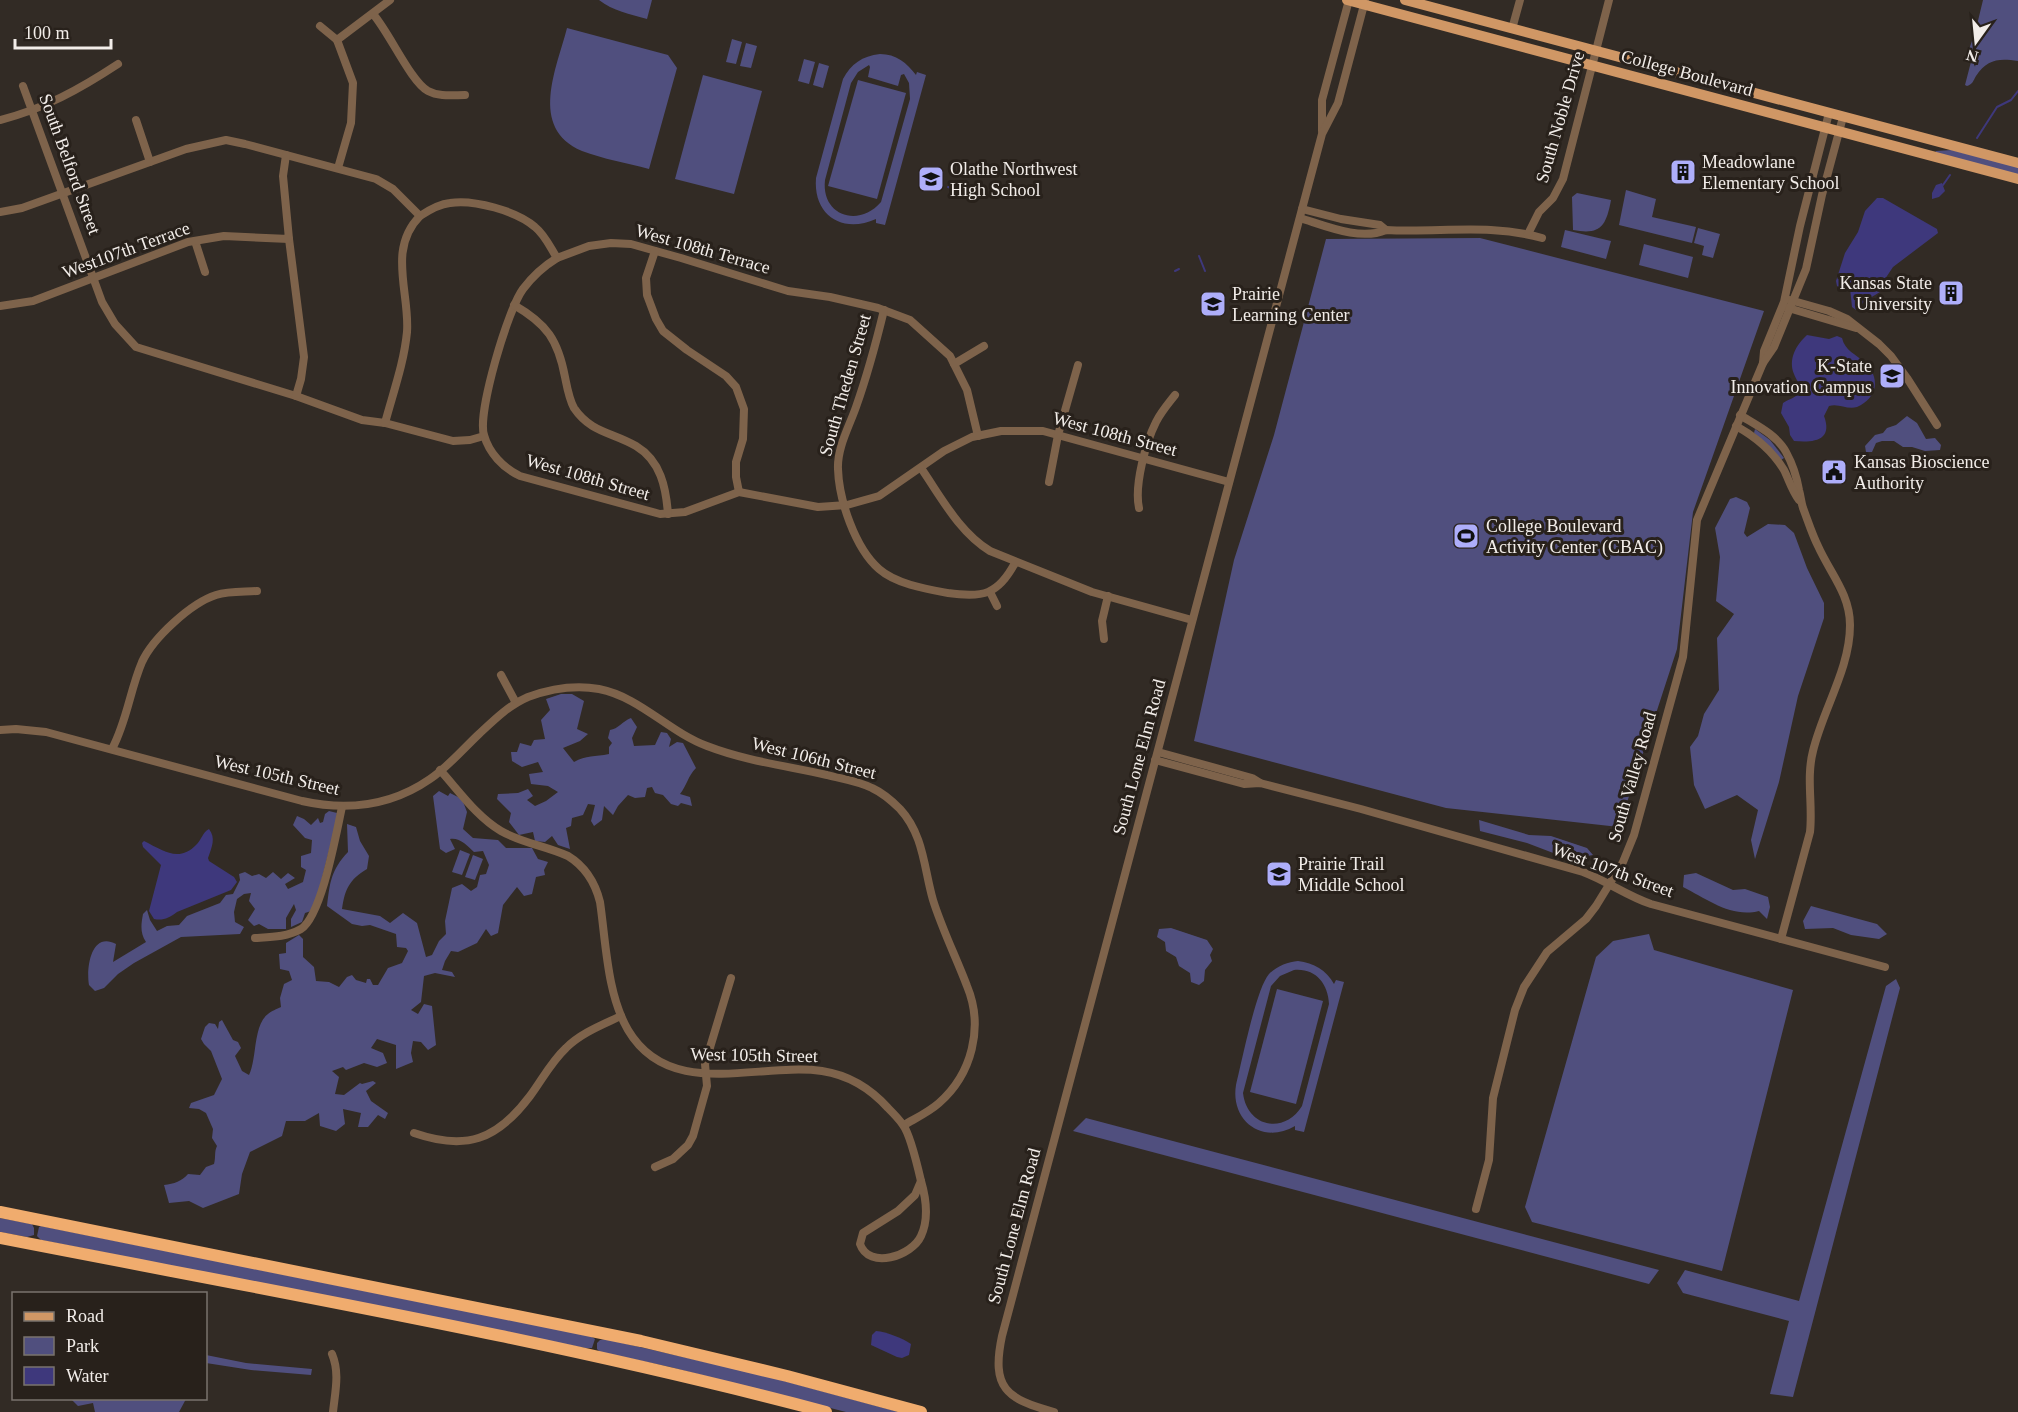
<svg xmlns="http://www.w3.org/2000/svg" width="2018" height="1412" font-family="Georgia,serif">
	<style>
		.green { fill: #504f7e; fill-rule: evenodd }
		.water { fill: #3e387c }
		.lines { fill: none; stroke-linecap: round; stroke-linejoin: round }
		.stream { stroke: #3e387c; stroke-width: 2 }
		.minor { stroke: #7e634b; stroke-width: 8 }
		.major { stroke: #d09765; stroke-width: 10 }
		.highway { stroke: #f0ac6e; stroke-width: 12 }
		.labels { text-anchor: middle; dominant-baseline: central; stroke-width: 6; stroke-linejoin: round; paint-order: stroke }
		.street-label { font-size: 18px; fill: #f2ede9; stroke: #28211b }
		.poi-label { font-size: 18px; fill: #f2ede9; stroke: #28211b; text-anchor: start }
	</style>
	<rect width="100%" height="100%" fill="#322b25"/>
	<g class="green">
		<path d="M599,0H652L647,19C630,14 613,11 599,0Z"/>
		<path d="M1983,0H2018V61C1999,58 1987,59 1976,76C1973,81 1973,84 1967,86L1965,85L1972,58L1968,52L1972,41L1977,35L1976,29Z"/>
		<path d="M567,28L668,55L677,68L649,169C627,163 603,159 582,151C528,128 557,68 567,28Z"/>
		<polygon points="732,39 742,42 736,64 726,62"/>
		<polygon points="746,43 757,46 751,68 740,66"/>
		<path d="M880,54C896,54 907,63 916,75L917,72L926,75L885,225L876,223V219C843,234 813,216 816,178L843,79C851,64 862,56 880,54ZM869,65L870,67L868,77L898,86L901,75L904,74L909,83L910,99L881,202C859,228 821,216 825,180L851,83L858,72Z"/>
		<polygon points="804,59 815,62 809,84 798,81"/>
		<polygon points="819,63 829,66 823,88 813,85"/>
		<polygon points="703,75 762,91 734,194 675,179"/>
		<polygon points="858,80 906,93 877,199 828,186"/>
		<polygon points="1952,150 2018,167 2018,175 1935,153 1936,151"/>
		<polygon points="1626,190 1656,199 1652,217 1696,227 1692,243 1619,225"/>
		<path d="M1577,193L1611,200C1606,227 1600,235 1573,230L1572,197Z"/>
		<polygon points="1698,228 1720,234 1713,258 1702,255 1704,246 1694,243"/>
		<polygon points="1565,230 1611,241 1606,259 1561,247"/>
		<polygon points="1480,238 1764,311 1693,512 1677,649 1619,827 1446,808 1194,741 1234,560 1274,435 1326,239"/>
		<polygon points="1644,244 1693,257 1688,278 1639,265"/>
		<polygon points="1907,416 1917,423 1926,439 1935,438 1941,445 1940,450 1925,451 1912,447 1903,447 1894,441 1882,441 1876,443 1872,452 1866,452 1865,446 1875,435 1883,433 1887,428 1896,425"/>
		<polygon points="1755,429 1770,440 1784,458 1781,460 1754,433"/>
		<polygon points="1736,497 1747,502 1750,508 1744,533 1747,537 1768,524 1785,525 1794,533 1807,568 1824,603 1824,618 1798,696 1779,782 1755,859 1751,840 1758,810 1737,795 1705,809 1694,785 1690,747 1698,736 1704,714 1719,690 1717,638 1734,614 1716,601 1720,557 1715,528 1730,499"/>
		<path d="M561,694H572L584,701L577,729L588,734L580,741L563,748L574,762C586,755 595,757 609,754V747L612,743L608,738L610,730C618,729 623,721 631,718L637,727L632,738L634,746L655,745L661,732L667,733L671,739L669,747L677,742L683,743L696,768C688,776 687,785 680,794L690,797L692,806L681,803L678,806L671,804L663,795L655,793L652,787L647,788L645,797L635,798L628,795L618,806L613,815L604,806L602,820L594,826L591,821L595,805L588,804L583,815L572,818L571,826L566,828L570,849L558,845L552,836L545,842L535,841L533,832L519,835L509,822L511,813L497,799L498,794L518,793L528,789L533,796L527,800L535,806L546,801L558,792L548,786L531,784L529,774L543,772L538,762L522,767L512,761L511,752H517L520,743L531,746L534,740L545,739L541,720L550,710L546,699Z"/>
		<path d="M439,791L448,796L450,793L462,799L467,812L463,829L473,838L498,840L506,848H532L538,859L548,862L544,870L545,875L536,877L532,894L524,896L517,887L503,905L498,933L491,936L486,929L477,943L458,952L451,951L445,961L442,970L452,972L455,977L435,973L424,976L421,1002L411,1010L418,1014L424,1004L432,1006L436,1045L428,1050L421,1042L413,1041L411,1053L413,1062L396,1069V1045L377,1039L371,1048L383,1053L387,1063L377,1067L364,1063L346,1070L343,1067L332,1071L339,1077L335,1094L344,1095L360,1083L362,1084L373,1081L376,1083L366,1091L371,1101L388,1113L385,1119L378,1115L368,1127H358L361,1113L343,1109L345,1124L336,1131L320,1126L319,1113L305,1121H286L282,1136L250,1152L242,1174L239,1194L203,1208L189,1201L169,1203L164,1185C174,1184 182,1181 188,1174L200,1175L206,1167L214,1164C216,1157 214,1152 217,1146L212,1138L213,1129L206,1113L199,1109L189,1108L191,1103L214,1095L222,1079L211,1051L204,1044L201,1039L205,1027L209,1023L215,1024L218,1029L219,1022L222,1020L233,1040L238,1042L241,1048L235,1056L242,1071L249,1075C257,1059 253,1025 268,1014C271,1011 277,1009 281,1007L280,998L284,984L292,980L289,971L280,969L279,954L286,953V943L299,935L303,939V957L314,967L316,981L329,982L339,987L347,977L352,975L356,980L366,983L367,979H370L373,985H378L388,968L402,963L408,951L406,948L397,947L396,934L370,925L362,926L352,924L327,906C330,882 331,870 348,852L347,824L356,827L360,841L369,856L367,869C349,880 345,889 342,909L380,916L390,923L403,913L417,923L426,957L432,955L439,941L446,934L445,921L452,888L462,884L471,891L477,887L480,875L486,874L489,865L483,851L474,852C468,846 459,837 450,839L455,849L446,853L440,849L433,796Z"/>
		<path d="M329,811L337,813L336,823L314,910L305,913L302,922L291,927V919L296,910L294,904L286,918V929H268L259,924L254,926L248,920L255,909L249,901L251,893L244,894L237,899L234,912L235,922L244,927L240,934L181,937L134,963L118,974L104,988L95,991L89,985C86,968 91,931 116,944L113,962L146,942C140,933 141,925 143,914L147,910L150,920L157,931L167,926L179,925L187,916L220,903L226,895L233,894L240,880L239,874L245,872L252,876L259,874L266,878L273,872L281,879L288,873L295,878L285,884L288,889L303,882L306,870L301,867V856L311,853L312,840L305,838L293,825L297,816L304,819L311,825L318,818L320,823L323,822L325,814Z"/>
		<polygon points="1479,820 1529,835 1551,836 1587,848 1593,855 1569,859 1527,843 1480,831"/>
		<polygon points="460,850 470,854 462,875 452,872"/>
		<polygon points="473,855 483,859 475,880 465,877"/>
		<path d="M1696,873L1733,890L1745,889L1768,897L1770,907L1767,919L1759,911C1731,918 1707,899 1683,887L1684,875Z"/>
		<polygon points="1811,906 1877,924 1887,934 1879,939 1851,935 1833,928 1805,929 1803,921"/>
		<polygon points="1171,928 1207,940 1213,949 1210,955 1212,961 1205,970 1204,981 1199,985 1191,982 1190,973 1179,966 1176,957 1166,951 1165,942 1157,937 1159,929"/>
		<polygon points="1649,934 1654,950 1793,990 1722,1271 1532,1222 1525,1207 1596,957 1613,941"/>
		<path d="M1298,961C1314,963 1326,970 1334,984L1336,980L1344,982L1304,1132L1295,1130V1126C1263,1145 1230,1121 1236,1085C1242,1061 1256,989 1269,974C1277,966 1288,962 1298,961ZM1294,970C1315,968 1328,983 1329,1004L1302,1106C1284,1135 1247,1127 1243,1093L1271,986L1280,976Z"/>
		<polygon points="1896,979 1900,988 1793,1397 1770,1394 1789,1321 1683,1293 1677,1283 1685,1270 1799,1301 1886,986"/>
		<polygon points="1277,989 1323,1001 1296,1104 1250,1092"/>
		<polygon points="1086,1118 1659,1270 1649,1284 1073,1131"/>
		<polygon points="0,1218 32,1224 34,1228 34,1235 27,1237 0,1232"/>
		<polygon points="41,1226 590,1336 595,1339 592,1348 585,1348 41,1240 37,1236 39,1227"/>
		<polygon points="605,1339 762,1375 899,1412 846,1412 670,1367 600,1352 597,1349 597,1343 600,1340"/>
		<polygon points="206,1355 246,1363 312,1369 311,1375 251,1370 206,1363"/>
		<polygon points="71,1399 186,1399 179,1412 95,1412 93,1403 78,1406"/>
	</g>
	<g class="water">
		<polygon points="1942,183 1945,191 1939,197 1932,199 1932,193 1936,185"/>
		<polygon points="1877,198 1883,198 1937,229 1938,233 1893,267 1883,282 1880,292 1865,301 1856,310 1852,307 1850,288 1841,289 1837,286 1836,281 1845,253 1858,232 1865,211"/>
		<path d="M1807,335L1829,339L1837,336L1842,338C1845,351 1856,354 1864,362C1881,377 1878,398 1857,407C1847,410 1839,403 1829,406L1824,416C1833,440 1815,443 1794,441L1790,435L1789,427L1781,413L1783,403C1788,399 1796,398 1799,393C1802,386 1796,380 1794,374C1788,359 1796,345 1807,335Z"/>
		<path d="M209,829C216,838 212,847 208,858L209,861L234,877L237,882L231,890L177,912C169,918 163,921 154,919L149,911L161,865L143,847L142,843L144,841C164,851 179,863 197,844C202,839 202,833 209,829Z"/>
		<path d="M876,1331C887,1332 902,1338 911,1344L909,1355L902,1358L897,1357L871,1345L872,1335Z"/>
	</g>
	<g class="lines">
		<g class="stream">
			<polyline points="1977,138 1997,107 2011,100 2018,91"/>
			<polyline points="1943,185 1950,175"/>
			<polyline points="948,187 951,188"/>
			<polyline points="1199,256 1205,271"/>
			<polyline points="1175,271 1179,269"/>
		</g>
		<g class="minor">
			<path d="M373,14C389,32 411,82 428,91C439,97 453,95 465,95"/>
			<polyline points="320,26 337,40"/>
			<polyline points="1512,29 1520,0"/>
			<polyline points="23,86 102,302 115,324 136,347 296,396 362,420 385,423 453,441 470,440 484,436"/>
			<path d="M0,120C44,109 80,89 118,64"/>
			<polyline points="136,120 150,162"/>
			<polyline points="1322,131 1322,100 1349,0"/>
			<polyline points="338,168 351,123 353,83 337,40 390,0"/>
			<polyline points="1302,209 1341,219 1380,225 1386,230"/>
			<path d="M0,212L22,208L186,149L226,140L245,144L376,179L393,189L420,216C429,210 439,204 450,203C473,199 517,211 535,227C545,235 550,247 557,258L589,246L611,243L631,244L681,258L788,291L830,297L878,308L910,320L950,356L967,390L978,436"/>
			<path d="M1300,218C1326,226 1360,241 1386,230C1440,233 1489,223 1542,238"/>
			<polyline points="1528,234 1539,212 1553,198 1563,179 1609,0"/>
			<polyline points="289,239 304,357 301,379 296,396"/>
			<polyline points="195,241 205,272"/>
			<polyline points="655,251 646,278 647,295 656,319 663,331 687,350 726,376 736,387 744,409 743,439 736,462 736,477 739,492"/>
			<path d="M557,258C544,266 532,277 523,289C508,309 477,413 484,435C489,453 503,468 520,476L660,514L685,512L739,492L818,507L847,505L879,496L944,451L972,437L1001,431H1043L1229,482"/>
			<polyline points="1790,300 1829,311 1847,319 1879,344 1891,356 1907,378 1937,425"/>
			<path d="M514,305C547,324 558,340 565,377C567,387 569,399 574,408C591,433 612,432 636,446C661,461 666,488 668,514"/>
			<polyline points="0,306 33,301 188,242 224,236 289,239 283,176 286,155"/>
			<polyline points="1785,307 1856,328"/>
			<path d="M884,310C876,343 867,376 856,407C849,427 837,448 838,469C839,500 855,548 879,569C896,584 926,589 948,593C983,598 998,595 1015,563"/>
			<polyline points="1763,363 1764,351 1784,302 1800,226 1829,113"/>
			<polyline points="954,364 984,346"/>
			<path d="M1740,415C1756,425 1777,435 1786,452C1792,463 1797,478 1799,490C1801,497 1801,502 1803,508C1808,521 1812,534 1818,546C1830,573 1850,594 1850,625C1850,669 1823,709 1813,751C1806,778 1813,805 1810,832L1781,939"/>
			<path d="M385,423C393,393 404,363 407,332C410,293 387,249 420,216"/>
			<path d="M1736,426C1756,437 1772,450 1784,470C1789,480 1792,491 1799,500"/>
			<path d="M921,468C941,497 959,532 990,551L1092,592L1192,620"/>
			<polyline points="1049,482 1058,435 1078,365"/>
			<path d="M1139,508C1134,485 1146,442 1156,422C1161,412 1168,404 1175,395"/>
			<polyline points="990,592 997,606"/>
			<polyline points="1104,639 1102,621 1108,596"/>
			<polyline points="501,675 516,703"/>
			<path d="M0,730L16,729L46,732L302,801C347,811 391,806 430,779C448,767 463,749 479,734C494,720 509,705 528,697C550,689 576,685 599,689C640,697 669,732 707,746C746,761 787,766 827,775C842,779 858,781 872,788C883,793 892,801 900,809C924,835 924,869 933,900C942,929 956,957 967,986C984,1027 972,1074 939,1103C929,1112 916,1118 904,1125"/>
			<path d="M112,749C127,721 130,690 142,662C153,638 191,603 216,595C229,591 244,592 257,591"/>
			<polyline points="1158,752 1252,778 1260,783"/>
			<path d="M1155,760L1244,784L1260,783L1361,809L1583,872C1607,881 1627,896 1651,904L1885,967"/>
			<path d="M440,770C459,791 477,817 501,831C522,843 546,846 568,856C586,867 595,882 600,902C606,943 607,994 628,1030C670,1101 758,1062 822,1071C848,1075 870,1088 888,1108C893,1113 899,1119 903,1125C910,1134 918,1168 921,1181"/>
			<path d="M255,938C271,937 287,937 301,929C322,915 336,834 342,807"/>
			<path d="M414,1133C466,1151 497,1140 530,1096C542,1080 551,1062 566,1048C581,1033 602,1025 621,1016"/>
			<polyline points="655,1167 673,1159 688,1145 693,1136 707,1086 705,1064 731,978"/>
			<path d="M921,1181C926,1198 929,1219 921,1236C912,1256 869,1270 860,1244L863,1233L898,1211L915,1195Z"/>
			<polyline points="1476,1209 1489,1160 1493,1098 1515,1010 1524,987 1547,952 1586,919 1596,906 1623,862 1634,835 1683,657 1697,520 1763,363 1774,347 1806,269 1822,195 1843,117"/>
			<path d="M332,1354C340,1373 335,1392 333,1412"/>
			<path d="M1054,1412C1006,1399 991,1388 1002,1336L1322,134L1338,103L1365,1"/>
		</g>
		<g class="major">
			<polyline points="1347,0 2018,179"/>
			<polyline points="1405,0 2018,163"/>
		</g>
		<g class="highway">
			<polyline points="0,1212 641,1341 787,1376 921,1412"/>
			<path d="M0,1238C276,1292 554,1340 826,1412"/>
		</g>
	</g>
	<defs>
		<g id="building-square" transform="scale(1.35)"><rect x="-9" y="-9" width="18" height="18" rx="4" fill="#aeaefa" stroke="#28211b"/><path d="M-4-6H4V6H1V3H-1V6H-4ZM-2.5-4.3h1.7v1.8h-1.7ZM.8-4.3h1.7v1.8H.8ZM-2.5-1h1.7V.8h-1.7ZM.8-1h1.7V.8H.8Z" fill="#111"/></g>
		<g id="school-square" transform="scale(1.35)"><rect x="-9" y="-9" width="18" height="18" rx="4" fill="#aeaefa" stroke="#28211b"/><path d="M0-5L7-2L0 1L-7-2ZM-4 1L0 2.5L4 1V4Q0 6-4 4Z" fill="#111"/></g>
		<g id="university-square" transform="scale(1.35)"><rect x="-9" y="-9" width="18" height="18" rx="4" fill="#aeaefa" stroke="#28211b"/><path d="M0-5L7-2L0 1L-7-2ZM-4 1L0 2.5L4 1V4Q0 6-4 4Z" fill="#111"/></g>
		<g id="civic-square" transform="scale(1.35)"><rect x="-9" y="-9" width="18" height="18" rx="4" fill="#aeaefa" stroke="#28211b"/><path d="M-.6-6.5H3V-4.5H.6V-3L4-1V1h2V6H-6V1h2V-1L-.6-3ZM-1.2 2.5V6h2.4V2.5Z" fill="#111"/></g>
		<g id="stadium-square" transform="scale(1.35)"><rect x="-9" y="-9" width="18" height="18" rx="4" fill="#aeaefa" stroke="#28211b"/><path d="M0-5a6.5 5 0 1 0 0 10a6.5 5 0 1 0 0-10ZM-3.5-1.8h7v3.6h-7Z" fill="#111"/></g>
	</defs>
	<g fill-rule="evenodd">
		<use href="#building-square" x="1683" y="172"/>
		<use href="#school-square" x="931" y="179"/>
		<use href="#building-square" x="1951" y="293"/>
		<use href="#school-square" x="1213" y="304"/>
		<use href="#university-square" x="1892" y="376"/>
		<use href="#civic-square" x="1834" y="472"/>
		<use href="#stadium-square" x="1466" y="536"/>
		<use href="#school-square" x="1279" y="874"/>
	</g>
	<g class="labels">
		<g class="street-label">
			<text transform="translate(1687 73) rotate(15)">College Boulevard</text>
			<text transform="translate(1560 117) rotate(-74)">South Noble Drive</text>
			<text transform="translate(70 164) rotate(70)">South Belford Street</text>
			<text transform="translate(703 249) rotate(16)">West 108th Terrace</text>
			<text transform="translate(126 250) rotate(-20)">West107th Terrace</text>
			<text transform="translate(845 385) rotate(-74)">South Theden Street</text>
			<text transform="translate(1115 434) rotate(15)">West 108th Street</text>
			<text transform="translate(588 477) rotate(16)">West 108th Street</text>
			<text transform="translate(1139 757) rotate(-75)">South Lone Elm Road</text>
			<text transform="translate(814 758) rotate(14)">West 106th Street</text>
			<text transform="translate(277 775) rotate(13)">West 105th Street</text>
			<text transform="translate(1632 777) rotate(-74)">South Valley Road</text>
			<text transform="translate(1613 870) rotate(20)">West 107th Street</text>
			<text transform="translate(754 1055) rotate(1)">West 105th Street</text>
			<text transform="translate(1014 1226) rotate(-75)">South Lone Elm Road</text>
		</g>
		<g class="poi-label">
			<text x="1702" y="162">Meadowlane<tspan x="1702" dy="21">Elementary School</tspan></text>
			<text x="950" y="169">Olathe Northwest<tspan x="950" dy="21">High School</tspan></text>
			<text x="1932" y="283" text-anchor="end">Kansas State<tspan x="1932" dy="21">University</tspan></text>
			<text x="1232" y="294">Prairie<tspan x="1232" dy="21">Learning Center</tspan></text>
			<text x="1872" y="366" text-anchor="end">K-State<tspan x="1872" dy="21">Innovation Campus</tspan></text>
			<text x="1854" y="462">Kansas Bioscience<tspan x="1854" dy="21">Authority</tspan></text>
			<text x="1486" y="526">College Boulevard<tspan x="1486" dy="21">Activity Center (CBAC)</tspan></text>
			<text x="1298" y="864">Prairie Trail<tspan x="1298" dy="21">Middle School</tspan></text>
		</g>
	</g>
	<rect x="12" y="1292" width="195" height="108" fill="#28211b" stroke="#79736d" stroke-width="1.5"/>
	<rect x="24" y="1312" width="30" height="9" fill="#d09765" stroke="#79736d" stroke-width="1.5"/>
	<text x="66" y="1322" font-size="18" fill="#f2ede9">Road</text>
	<rect x="24" y="1337" width="30" height="18" fill="#504f7e" stroke="#79736d" stroke-width="1.5"/>
	<text x="66" y="1352" font-size="18" fill="#f2ede9">Park</text>
	<rect x="24" y="1367" width="30" height="18" fill="#3e387c" stroke="#79736d" stroke-width="1.5"/>
	<text x="66" y="1382" font-size="18" fill="#f2ede9">Water</text>
	<g transform="translate(1976 42) rotate(195)" stroke="#28211b" stroke-width="4.5" paint-order="stroke">
	<path d="M0-4.5L10 22L0 15L-10 22Z" fill="#f2ede9"/>
	<text y="-9" font-size="16" font-weight="bold" text-anchor="middle" fill="#f2ede9">N</text>
	</g>
	<path d="M15 39v9h96v-9" fill="none" stroke="#f2ede9" stroke-width="3"/>
	<text x="24" y="39" font-size="18" fill="#f2ede9" stroke="#28211b" stroke-width="4.5" paint-order="stroke">100 m</text>
</svg>
